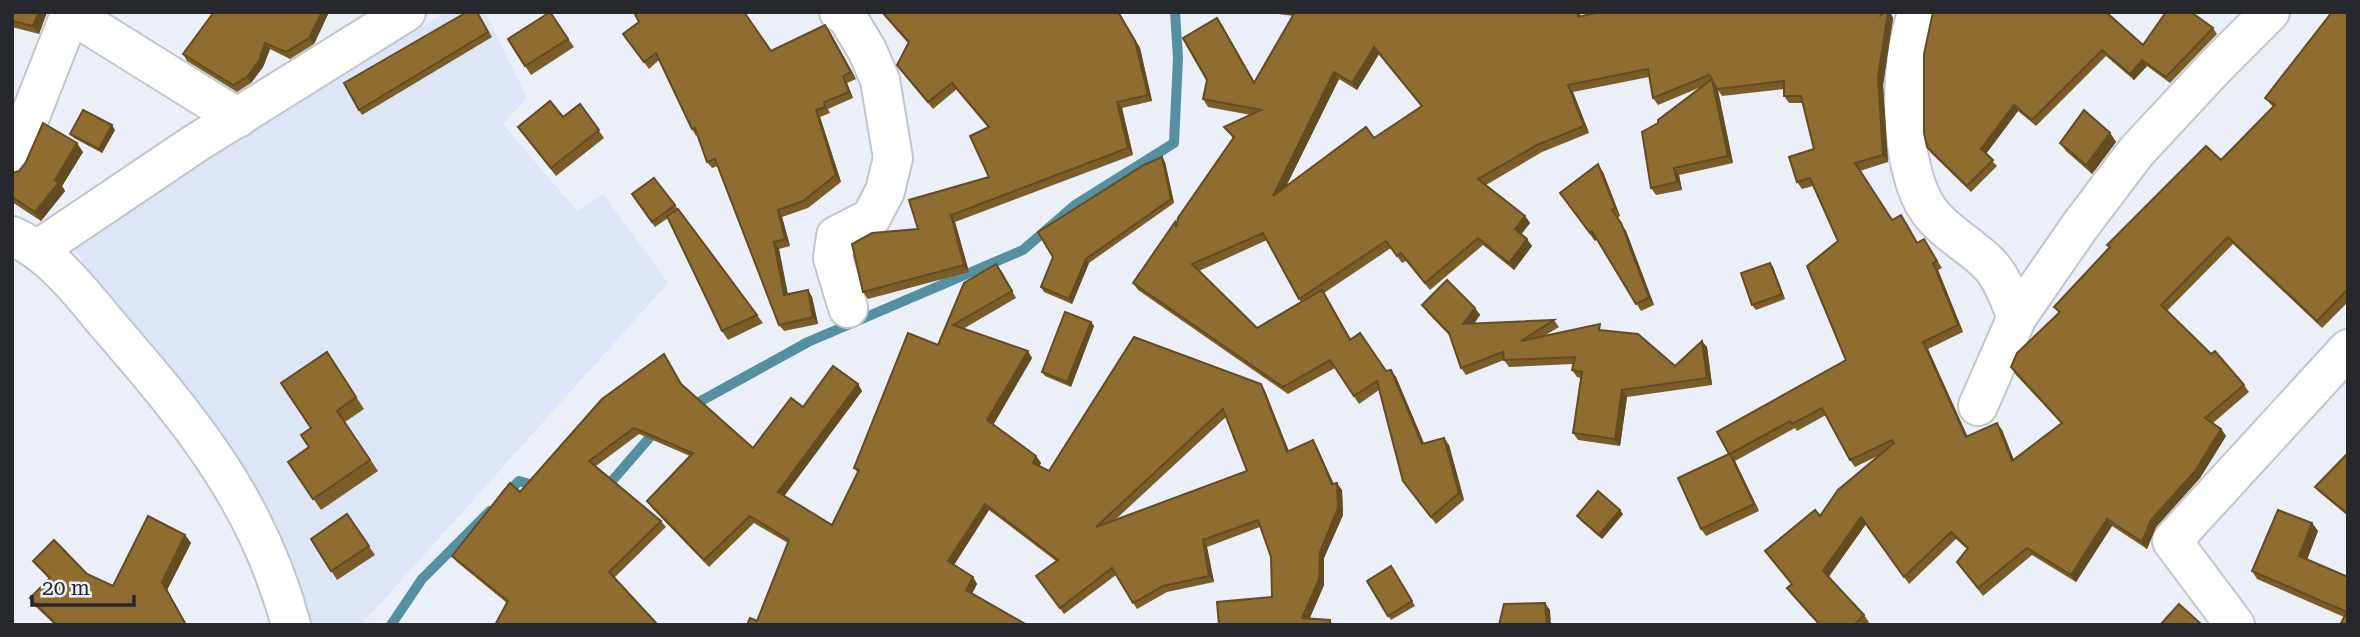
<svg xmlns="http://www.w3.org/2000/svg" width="2360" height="637" font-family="'Roboto Serif',serif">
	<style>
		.built { fill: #dde6f6 }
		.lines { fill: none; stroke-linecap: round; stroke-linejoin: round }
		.stream { stroke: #5490a0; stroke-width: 10 }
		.minor-casing { stroke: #c0c5ce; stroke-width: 42 }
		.minor { stroke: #fff; stroke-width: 38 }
		.wall { fill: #7b5d29; fill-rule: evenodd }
		.shaded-wall { fill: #644c22 }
		.building { fill: #8f6c30; stroke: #644c22; stroke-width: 2; fill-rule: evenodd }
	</style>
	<rect width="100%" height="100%" fill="#eaeff8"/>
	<polygon class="built" points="446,12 485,12 527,98 503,124 577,211 603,194 668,283 361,625 302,625 261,508 68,241"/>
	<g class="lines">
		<g class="stream">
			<polyline points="690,407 808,342 1023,250 1075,205 1174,143 1178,58 1175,12"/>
			<polyline points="605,489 657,429"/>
			<polyline points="506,494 519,481 539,487"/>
			<polyline points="391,625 422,579 490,511"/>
		</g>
		<g class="minor-casing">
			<g id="minor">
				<polyline points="839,12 847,17 867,50 880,80 893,158 885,191 871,218 836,236 833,258 848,308"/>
				<path d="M1918,12C1898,60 1898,168 1929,211C1945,233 1971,245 1990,265C2003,279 2009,299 2017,317"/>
				<polyline points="71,14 238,118"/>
				<polyline points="12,162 71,12"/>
				<path d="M12,236C53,254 81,293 109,326C191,421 258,501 291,625"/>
				<polyline points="37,250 196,143 406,12"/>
				<polyline points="1978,406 2017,317 2080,226 2136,152 2215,67 2270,12"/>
				<polyline points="2235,625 2172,541 2348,349"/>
			</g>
		</g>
		<use href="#minor" class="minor"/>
	</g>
	<g class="wall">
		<polygon points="12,12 47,12 39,34 12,27"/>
		<polygon points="208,12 329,12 314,44 290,59 270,49 263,67 251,83 237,92 187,61 183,54 212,15"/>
		<polygon points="477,12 492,37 362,115 359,110"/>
		<polygon points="550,12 574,47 531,75 525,66"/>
		<polygon points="881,12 1119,12 1140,48 1152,101 1122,108 1133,155 955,222 969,272 868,299 863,292 918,229 989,177 989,127 957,89 933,109 897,65 908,43"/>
		<path d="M1264,12H1580L1581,16L1891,14L1893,18L1883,85L1888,162L1860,171L1892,220L1906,222L1918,243L1924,239L1942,268L1938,270L1963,332L1928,349L1967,436L1997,423L2002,430L2014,460L2061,423L2016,375L2011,367L2059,313L2054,307L2221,160L2273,107L2265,98L2348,12V302L2322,328L2233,244L2167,311L2244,385L2249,392L2213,423L2221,429L2226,436L2200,478L2156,527L2147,549L2112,526L2076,582L2032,555L1983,596L1957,562L1967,549L1956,539L1909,584L1866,524L1828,577L1864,615L1869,622L1867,625H1819L1792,595L1787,588L1792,584L1765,551L1820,516L1880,455L1855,467L1850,460L1826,415L1797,431L1795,428L1735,461L1759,511L1706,536L1701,529L1729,454L1846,360L1838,241L1813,186L1802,189L1797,182L1814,149L1803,103H1789L1784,96V89L1722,96L1718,90L1733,163L1679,175L1682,190L1656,195L1651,188L1658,123L1701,87L1658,105L1653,98L1649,77L1573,92L1589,133L1542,152L1486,185L1525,216L1530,223L1521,234L1532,246L1514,270L1483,245L1430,290L1406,261L1402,263L1391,248L1324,293L1351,339L1386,371L1396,377L1424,443L1449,445L1464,500L1436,524L1408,488L1379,390L1359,404L1335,368L1288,394L1138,290L1133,283L1177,225L1233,138L1224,127L1251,115L1208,107L1203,99L1222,25L1254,82L1293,16ZM1379,54L1422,106L1374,138L1286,186L1339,79L1357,90ZM1267,240L1301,302L1257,328L1199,271Z"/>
		<polygon points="1933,12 2108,12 2107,13 2143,45 2213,28 2217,34 2170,83 2147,66 2134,80 2106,56 2036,126 2018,111 1986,154 1997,166 1971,192 1931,153 1927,147"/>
		<polygon points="639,22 771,51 825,25 830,32 856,79 847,83 853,98 828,109 830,113 820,117 841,182 808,208 782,217 790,246 779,249 788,294 808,290 812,297 818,324 784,331 779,325 718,166 712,168 707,162 697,135 696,136 692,129 659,60 649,69 623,34"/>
		<polygon points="580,104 604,138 556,176 518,127 563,117"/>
		<polygon points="115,130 102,153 74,138 70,134"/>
		<polygon points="2110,133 2116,142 2092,174 2066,151 2060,143"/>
		<polygon points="83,152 62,186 65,191 41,221 12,202 12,173"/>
		<polygon points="1165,162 1174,203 1089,263 1072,304 1044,292 1041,287"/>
		<polygon points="1603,172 1620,216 1617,218 1626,231 1654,305 1641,311 1597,239 1595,241 1560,193"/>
		<polygon points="654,178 678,209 763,323 728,340 722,331 668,218 655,227 632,194"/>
		<polygon points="1770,263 1773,267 1785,299 1756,310 1752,305"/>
		<path d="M1001,270L1016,298L963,329L1032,358L993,425L1036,456L1041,463L1039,466L1049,471L1261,384L1265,391L1289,451L1317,447L1334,484L1342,490L1343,515L1324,558V585L1310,618L1330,620L1333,625H1219L1272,597L1271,557L1260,527L1207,547L1214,582L1167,592L1137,609L1116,575L1064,614L1036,576L1056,561L989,510L954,565L973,577L977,584L972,594L757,621L788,543L754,523L709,567L652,508L647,501L690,456L639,434L596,466L661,521L666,527L614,578L507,603L457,562L452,556L520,492L668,361L683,386L753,448L803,407L858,384L862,391L784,496L832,525L858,473L854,468L938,345L964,283ZM1226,417L1247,471L1115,520Z"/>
		<polygon points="1422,305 1475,308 1480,315 1474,324 1554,320 1559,327 1544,336 1605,331 1675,366 1707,347 1712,385 1627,397 1620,446 1578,440 1573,433 1581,378 1577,377 1572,370 1573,364 1509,367 1504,360 1466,375 1461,368 1450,336 1427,312"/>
		<polygon points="1091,322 1094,326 1071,387 1045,376 1042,372"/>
		<polygon points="327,352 364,409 345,422 378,471 321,510 288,462 309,447 311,428"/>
		<polygon points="2348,453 2348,516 2318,491 2315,487"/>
		<polygon points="347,514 375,555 337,580 311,539"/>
		<polygon points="1623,514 1602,539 1581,521 1577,516"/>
		<polygon points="2312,523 2318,531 2307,560 2348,577 2348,625 2344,617 2257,579 2252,571"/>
		<polygon points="185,535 191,543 167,590 187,625 55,625 35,606 30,598 49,579 39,568 33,561 87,574 113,586"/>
		<polygon points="1391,566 1415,606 1391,620 1367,581"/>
	</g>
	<g class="shaded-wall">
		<polygon points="39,12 47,12 39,34 33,26"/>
		<polygon points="322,12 329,12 314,44 309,38"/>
		<polygon points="1118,12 1140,48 1152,101 1148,95"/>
		<polygon points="1882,12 1892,12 1891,14 1893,18 1883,85 1888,162 1883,155 1878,77 1881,15"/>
		<polygon points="1217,18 1222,25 1259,90 1254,83"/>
		<polygon points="825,25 830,32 856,79 851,72"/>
		<polygon points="265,43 270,49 263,67 251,83 247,77"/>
		<polygon points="1374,47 1379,54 1357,90 1352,83"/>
		<polygon points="2142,60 2147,66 2134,80 2130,74"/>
		<polygon points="1334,72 1339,79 1278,203 1273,196"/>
		<polygon points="843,76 847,83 853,98 849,92"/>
		<polygon points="1712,80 1717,87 1733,163 1728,156"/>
		<polygon points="1568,85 1573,92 1589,133 1584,126"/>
		<polygon points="1117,102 1122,108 1133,155 1128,148"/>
		<polygon points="2014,105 2018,111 1985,155 1981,149"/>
		<polygon points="816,110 820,117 841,182 836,175"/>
		<polygon points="112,125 115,130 102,153 99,149"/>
		<polygon points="2110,133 2116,142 2092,174 2086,165"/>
		<polygon points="77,143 83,152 62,186 65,191 41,221 35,212"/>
		<polygon points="1162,157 1165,162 1174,203 1171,199"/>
		<polygon points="1598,164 1603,172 1620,216 1615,208"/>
		<polygon points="1674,168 1679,175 1682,190 1677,182"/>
		<polygon points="778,210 782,217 790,246 785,239"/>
		<polygon points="1612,210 1626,231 1654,305 1649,298"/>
		<polygon points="951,215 955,222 969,272 964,265"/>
		<polygon points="1525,216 1530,223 1520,236 1515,229"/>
		<polygon points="1592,231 1597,238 1595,241 1590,233"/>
		<polygon points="1527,239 1532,246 1514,270 1509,263"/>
		<polygon points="774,242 779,249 789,302 784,295"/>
		<polygon points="1086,259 1089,263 1072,304 1069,299"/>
		<polygon points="1770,263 1773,267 1785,299 1782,294"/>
		<polygon points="1933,263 1938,270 1963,332 1958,325"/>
		<polygon points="808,290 812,297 818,324 813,317"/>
		<polygon points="1475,308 1480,315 1468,331 1463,324"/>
		<polygon points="1091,322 1094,326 1071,387 1067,382"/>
		<polygon points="1702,341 1707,347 1712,385 1707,378"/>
		<polygon points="1923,342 1928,349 1971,444 1966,437"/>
		<polygon points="1028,351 1032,358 992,427 987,420"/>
		<polygon points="1391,370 1396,377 1427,451 1422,444"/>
		<polygon points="858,384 862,391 782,499 778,492"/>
		<polygon points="1261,384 1265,391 1291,458 1287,452"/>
		<polygon points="1622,390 1627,397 1620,446 1615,439"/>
		<polygon points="1997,423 2002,430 2017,468 2012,461"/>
		<polygon points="2221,429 2226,436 2200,478 2156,527 2147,549 2142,542 2151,520"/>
		<polygon points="1444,438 1449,445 1464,500 1459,493"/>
		<polygon points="1313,440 1317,447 1336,490 1332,484"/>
		<polygon points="1730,454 1735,461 1759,511 1754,504"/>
		<polygon points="1036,456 1041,463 1038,470 1033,463"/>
		<polygon points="1337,483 1342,490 1343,515 1324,558 1324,585 1307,624 1302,618"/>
		<polygon points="985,504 989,510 952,568 948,561"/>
		<polygon points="1620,510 1623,514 1602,539 1599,535"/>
		<polygon points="1861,517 1866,524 1828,578 1823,571"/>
		<polygon points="2107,519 2112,526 2076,582 2071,575"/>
		<polygon points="2312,523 2318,531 2305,564 2299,556"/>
		<polygon points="185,535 191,543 167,590 187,625 162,582"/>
		<polygon points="1203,540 1207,547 1214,582 1209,576"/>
		<polygon points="973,577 977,584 970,597 966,590"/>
		<polygon points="1545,603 1550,610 1551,625 1547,625"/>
	</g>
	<g class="building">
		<polygon points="12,12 39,12 33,26 12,21"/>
		<polygon points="214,12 322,12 309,38 286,52 265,43 259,61 247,77 233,85 183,54"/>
		<polygon points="467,12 477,12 488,32 359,110 344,83"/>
		<polygon points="550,12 568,39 525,66 508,39"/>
		<polygon points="634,12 744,12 771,51 825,25 851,72 843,76 849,92 824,102 825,107 816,110 836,175 803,201 778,210 785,239 774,242 784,295 808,290 813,317 779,325 715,159 707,162 695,128 692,129 656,53 644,62 623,34 639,22"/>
		<polygon points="882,12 1118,12 1135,41 1148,95 1117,102 1128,148 951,215 964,265 863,292 852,244 872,233 918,229 909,200 989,177 970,136 989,127 952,83 928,102 897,65 909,42"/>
		<path d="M1295,12H1577L1578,17L1599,12H1882L1881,15L1885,12H1888L1878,77L1883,155L1855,163L1892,220L1901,215L1917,243L1924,239L1937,261L1933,263L1958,325L1923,342L1966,437L1997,423L2012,461L2062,423L2011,367L2017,353L2060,312L2054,307L2110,247L2107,245L2206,146L2221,160L2275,105L2265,98L2332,12H2348V289L2317,321L2228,237L2161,305L2211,354L2215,351L2244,385L2205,418L2221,429L2195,471L2151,520L2142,542L2107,519L2071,575L2027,548L1978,588L1957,562L1968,548L1951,532L1904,577L1861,517L1823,571L1864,615L1854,625H1820L1787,588L1792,584L1765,551L1815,510L1820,516L1838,490L1894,443L1892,440L1850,460L1822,408L1792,424L1790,421L1730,454L1754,504L1701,529L1678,478L1729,454L1717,432L1846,360L1807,266L1838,241L1810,178L1797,182L1789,157L1814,149L1801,96H1784V81L1717,89L1712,80L1728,156L1674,168L1677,182L1651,188L1642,132L1658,123V120L1712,79L1709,75L1653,98L1648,69L1568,85L1584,126L1537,145L1478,179L1525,216L1515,229L1527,239L1509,263L1478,238L1425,283L1401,253L1397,256L1386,241L1299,299L1263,233L1192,264L1257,328L1322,290L1350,340L1360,333L1386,371L1391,370L1422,444L1444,438L1459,493L1431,517L1403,481L1377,381L1354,396L1330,360L1283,387L1133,283L1175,222L1176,227L1178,218L1234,137L1224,127L1261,110L1203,99L1207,80L1183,38L1217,18L1254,83ZM1374,47L1422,106L1374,138L1366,127L1273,196L1334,72L1352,83Z"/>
		<polygon points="1933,12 2106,12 2143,45 2166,12 2191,12 2213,28 2166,77 2142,60 2130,74 2102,50 2032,120 2014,105 1981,149 1993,160 1967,186 1927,147 1924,133 1924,54"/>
		<polygon points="550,101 563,117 580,104 599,130 551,168 518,127"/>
		<polygon points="83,110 112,125 99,149 70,134"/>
		<polygon points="2084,110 2110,133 2086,165 2060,143"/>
		<polygon points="43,123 77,143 55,180 59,182 35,212 12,197 12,173 19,171 26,162"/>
		<polygon points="1162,157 1171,199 1086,259 1069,299 1041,287 1053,257 1038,232 1144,165"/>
		<polygon points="1598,164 1615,208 1612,210 1621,223 1649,298 1636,304 1592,231 1590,233 1560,193"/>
		<polygon points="654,178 675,205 652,222 632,194"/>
		<polygon points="678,209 757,315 722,331 667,216"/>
		<polygon points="1770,263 1782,294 1752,305 1741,273"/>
		<path d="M996,264L1012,291L953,325L1028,351L987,420L1036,456L1033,463L1049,471L1134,337L1261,384L1287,452L1313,440L1332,484L1337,483L1338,508L1320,552L1319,579L1302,618L1330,620V625H1219L1217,602L1272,597L1271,557L1258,520L1203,540L1209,576L1163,586L1133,603L1112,568L1060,608L1036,576L1058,560L985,504L948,561L973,577L966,590L1027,625H747L750,618L757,621L789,540L750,516L704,560L647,501L693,453L634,428L589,461L661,521L609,572L658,625H495L508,601L452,556L510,483L520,492L602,399L664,354L681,384L753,448L791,398L803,407L833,366L858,384L778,492L832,525L859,470L854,468L908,333L938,345L964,283ZM1223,409L1247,471L1096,527Z"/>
		<polygon points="1447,280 1475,308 1463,324 1554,320 1521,341 1600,324 1599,330 1638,334 1675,366 1702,341 1707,378 1622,390 1615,439 1573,433 1582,372 1572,370 1575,357 1504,360 1503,352 1461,368 1449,333 1422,305"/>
		<polygon points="1065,312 1091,322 1067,382 1042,372"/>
		<polygon points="327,352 356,397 337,411 370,460 313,499 288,462 309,447 301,435 311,428 281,383"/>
		<polygon points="2348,453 2348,514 2315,487"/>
		<polygon points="1598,491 1620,510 1599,535 1577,516"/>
		<polygon points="2278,510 2312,523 2299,556 2348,577 2348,625 2340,625 2347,612 2252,571"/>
		<polygon points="347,514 369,546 331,571 311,539"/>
		<polygon points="148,516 185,535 162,582 186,625 57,625 30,598 50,578 33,561 54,540 87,574 113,586"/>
		<polygon points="1391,566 1412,601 1388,616 1367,581"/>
		<polygon points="1545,603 1547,625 1499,625 1504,604"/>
		<polygon points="2179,604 2202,625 2160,625"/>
	</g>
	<rect width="2360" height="637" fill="none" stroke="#26282b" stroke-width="28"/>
	<path d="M32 595v10h102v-10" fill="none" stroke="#26282b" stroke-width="3.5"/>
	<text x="42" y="595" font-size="21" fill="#26282b" stroke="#eaeff8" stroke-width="5" paint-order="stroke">20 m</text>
</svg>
